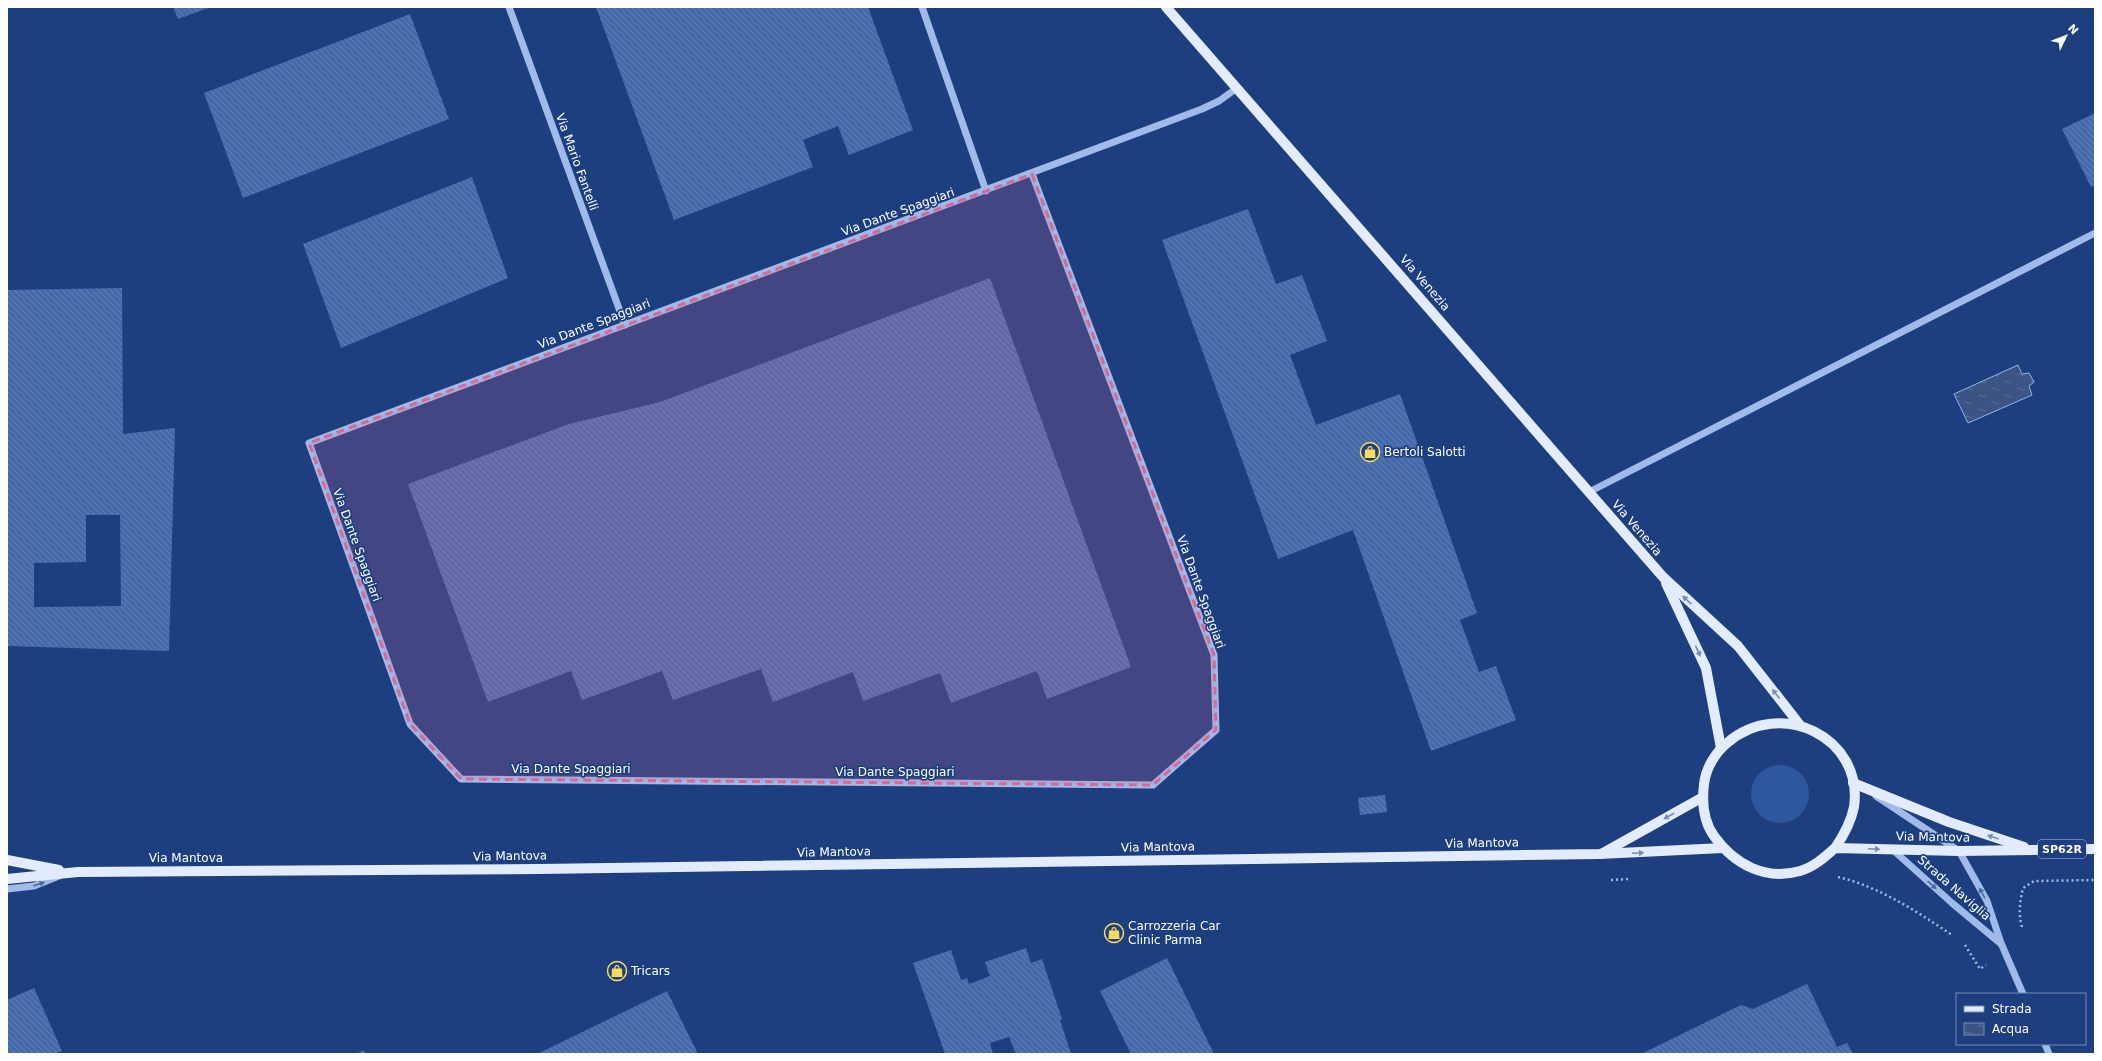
<svg xmlns="http://www.w3.org/2000/svg" width="2102" height="1061" font-family="'DejaVu Sans',sans-serif">
	<style>
		.green { fill: #2f579e }
		.water { fill: url(#water-ripples); stroke: #93b4eb }
		.building { fill: url(#building-back-hatch); fill-rule: evenodd }
		.lines { fill: none; stroke-linecap: round; stroke-linejoin: round }
		.path { stroke: #a0bae9; stroke-width: 2.5; stroke-dasharray: 2 3; stroke-linecap: butt }
		.minor { stroke: #a0bae9; stroke-width: 7 }
		.major { stroke: #e3ebfe; stroke-width: 10 }
		.oneway { fill: #768cb8 }
		.oneway2 { fill: #4b6aa4 }
		.marked { fill: #d76994; fill-opacity: 0.2; stroke: #d76994; stroke-width: 3; stroke-dasharray: 8 5; stroke-linejoin: round }
		.labels { text-anchor: middle; dominant-baseline: central; stroke-width: 3.5; stroke-linejoin: round; paint-order: stroke }
		.shield { fill: #1d3f7f; stroke: #bbc5d9; stroke-width: 1 }
		.shield-label { font-size: 11px; font-weight: bold; fill: #fff }
		.street-label { font-size: 12px; fill: #fff; stroke: #1d3f7f }
		.poi-label { font-size: 12px; fill: #fff; stroke: #1d3f7f; text-anchor: start }
	</style>
	<defs>
		<pattern id="water-ripples" width="26" height="14" patternUnits="userSpaceOnUse"><rect width="26" height="14" fill="#3b5484"/><path d="M2 4q2-2 4 0t4 0M15 11q2-2 4 0t4 0" fill="none" stroke="#586e96"/></pattern>
		<pattern id="building-back-hatch" width="6" height="6" patternUnits="userSpaceOnUse"><rect width="6" height="6" fill="#4569a9"/><path d="M-1 5l2 2M0 0l6 6M5-1l2 2" fill="none" stroke="#6180b6"/></pattern>
	</defs>
	<rect width="100%" height="100%" fill="#1d3f7f"/>
	<circle class="green" cx="1780" cy="794" r="29"/>
	<polygon class="water" points="2018,365 2022,374 2029,373 2034,382 2029,386 2032,395 1968,423 1954,394"/>
	<g class="building">
		<polygon points="173,7 211,7 178,19"/>
		<polygon points="596,7 868,7 913,130 849,155 838,126 803,140 813,167 674,220"/>
		<polygon points="410,14 449,119 243,198 204,93"/>
		<polygon points="2095,113 2095,185 2091,187 2062,129"/>
		<polygon points="472,177 508,278 341,348 303,244"/>
		<polygon points="1248,209 1276,284 1302,275 1327,341 1290,355 1316,425 1400,394 1477,613 1460,620 1479,672 1496,666 1516,720 1431,751 1353,530 1278,559 1162,240"/>
		<polygon points="990,278 1131,667 1047,699 1037,671 951,703 940,673 863,701 853,672 773,702 761,669 673,700 662,671 582,700 571,671 488,702 408,484 569,424 660,402"/>
		<path d="M122,288L123,434L175,428L169,651L7,646V290ZM86,515H120L121,606L34,607V563L86,562Z"/>
		<polygon points="1385,795 1387,812 1360,815 1358,798"/>
		<polygon points="1026,948 1031,963 1042,959 1062,1019 1060,1020 1071,1054 1016,1054 1009,1037 990,1043 993,1054 945,1054 913,963 951,950 961,980 967,978 969,984 990,976 985,962"/>
		<polygon points="1167,958 1214,1054 1131,1054 1100,991"/>
		<polygon points="1807,984 1837,1047 1847,1043 1853,1054 1641,1054 1741,1005 1753,1009"/>
		<polygon points="34,988 62,1051 55,1054 7,1054 7,1000"/>
		<polygon points="667,991 698,1054 537,1054"/>
		<polygon points="364,1050 366,1054 356,1054"/>
	</g>
	<g class="lines">
		<g class="path">
			<path d="M1838,877C1880,887 1916,911 1952,935"/>
			<polyline points="1611,880 1628,879"/>
			<path d="M2022,927C2018,913 2020,901 2023,888L2034,881L2095,880"/>
			<polyline points="1965,945 1980,969 1986,965"/>
		</g>
		<g class="minor">
			<polyline points="509,7 625,325"/>
			<polyline points="922,7 986,191"/>
			<polyline points="1032,174 1214,655 1216,730 1153,785 461,779 410,724 309,443 1202,109 1219,101 1237,88"/>
			<polyline points="1589,492 2095,233"/>
			<polyline points="1876,796 1959,851 1987,901 2001,943 2023,994"/>
			<polyline points="1893,850 1952,903 2000,943"/>
			<polyline points="7,889 34,886 59,876"/>
			<polyline points="2045,1044 2049,1054"/>
		</g>
		<g class="major">
			<polyline points="1166,7 1663,577 1738,646 1800,725"/>
			<polyline points="1666,583 1706,668 1721,748"/>
			<polyline points="1853,783 1949,822 2024,847"/>
			<path d="M1835,848C1844,835 1851,822 1854,807C1864,737 1780,697 1727,743C1715,753 1706,768 1704,784C1702,801 1703,821 1714,836C1734,864 1765,881 1800,871C1814,867 1825,857 1835,848L1959,851L2095,849"/>
			<polyline points="1601,854 1703,797"/>
			<polyline points="7,860 59,870"/>
			<polyline points="7,879 78,872 539,869 1599,854 1723,848"/>
		</g>
	</g>
	<defs><path id="oneway-solid" d="M-6-.8H1V-3.2L6.5 0L1 3.2V.8H-6Z"/></defs>
	<g class="oneway">
		<use href="#oneway-solid" transform="translate(1687 600) rotate(-137)"/>
		<use href="#oneway-solid" transform="translate(1698 651) rotate(65)"/>
		<use href="#oneway-solid" transform="translate(1776 694) rotate(-128)"/>
		<use href="#oneway-solid" transform="translate(1669 816) rotate(151)"/>
		<use href="#oneway-solid" transform="translate(1993 837) rotate(-161)"/>
		<use href="#oneway-solid" transform="translate(1874 849) rotate(2)"/>
		<use href="#oneway-solid" transform="translate(1638 853) rotate(-3)"/>
	</g>
	<g class="oneway2">
		<use href="#oneway-solid" transform="translate(39 884) rotate(-19)"/>
		<use href="#oneway-solid" transform="translate(1932 885) rotate(42)"/>
		<use href="#oneway-solid" transform="translate(1982 893) rotate(-119)"/>
	</g>
	<path class="marked" d="M1032,174L1214,655L1216,730L1153,785L461,779L410,724L309,443Z"/>
	<defs>
		<g id="shop-ring" transform="scale(1)"><circle r="9.5" fill="#1d3f7f" stroke="#f9da5e" stroke-width="1.5"/><path d="M-5-2.5h2.3a2.7 3.5 0 0 1 5.4 0H5L5.5 6h-11ZM-1.5-2.5h3a1.5 2.3 0 0 0-3 0Z" fill="#f9da5e"/></g>
	</defs>
	<g fill-rule="evenodd">
		<use href="#shop-ring" x="1370" y="452"/>
		<use href="#shop-ring" x="1114" y="933"/>
		<use href="#shop-ring" x="617" y="971"/>
	</g>
	<g class="labels">
		<rect class="shield" x="2038" y="840" width="48" height="18" rx="3"/>
		<g class="shield-label">
			<text x="2062" y="849">SP62R</text>
		</g>
		<g class="street-label">
			<text transform="translate(577 162) rotate(70)">Via Mario Fantelli</text>
			<text transform="translate(898 212) rotate(-20)">Via Dante Spaggiari</text>
			<text transform="translate(1425 283) rotate(49)">Via Venezia</text>
			<text transform="translate(594 324) rotate(-21)">Via Dante Spaggiari</text>
			<text transform="translate(1637 528) rotate(49)">Via Venezia</text>
			<text transform="translate(357 545) rotate(70)">Via Dante Spaggiari</text>
			<text transform="translate(1201 592) rotate(70)">Via Dante Spaggiari</text>
			<text x="571" y="769">Via Dante Spaggiari</text>
			<text x="895" y="772">Via Dante Spaggiari</text>
			<text transform="translate(1933 837) rotate(1)">Via Mantova</text>
			<text transform="translate(1482 843) rotate(-1)">Via Mantova</text>
			<text transform="translate(1158 847) rotate(-1)">Via Mantova</text>
			<text transform="translate(834 852) rotate(-1)">Via Mantova</text>
			<text transform="translate(510 856) rotate(-1)">Via Mantova</text>
			<text x="186" y="858">Via Mantova</text>
			<text transform="translate(1954 888) rotate(41)">Strada Naviglia</text>
		</g>
		<g class="poi-label">
			<text x="1384" y="452">Bertoli Salotti</text>
			<text x="1128" y="926">Carrozzeria Car<tspan x="1128" dy="14">Clinic Parma</tspan></text>
			<text x="631" y="971">Tricars</text>
		</g>
	</g>
	<rect width="2102" height="1061" fill="none" stroke="#ffffff" stroke-width="16"/>
	<rect x="1956" y="993" width="130" height="52" fill="#1d3f7f" stroke="#778cb2"/>
	<rect x="1964" y="1006" width="20" height="6" fill="#e3ebfe" stroke="#778cb2"/>
	<text x="1992" y="1013" font-size="12" fill="#ffffff">Strada</text>
	<rect x="1964" y="1023" width="20" height="12" fill="url(#water-ripples)" stroke="#778cb2"/>
	<text x="1992" y="1033" font-size="12" fill="#ffffff">Acqua</text>
	<g transform="translate(2066 36) rotate(47)" stroke="#1d3f7f" stroke-width="3" paint-order="stroke">
	<path d="M0-3L7 15L0 10L-7 15Z" fill="#ffffff"/>
	<text y="-6" font-size="11" font-weight="bold" text-anchor="middle" fill="#ffffff">N</text>
	</g>
</svg>
